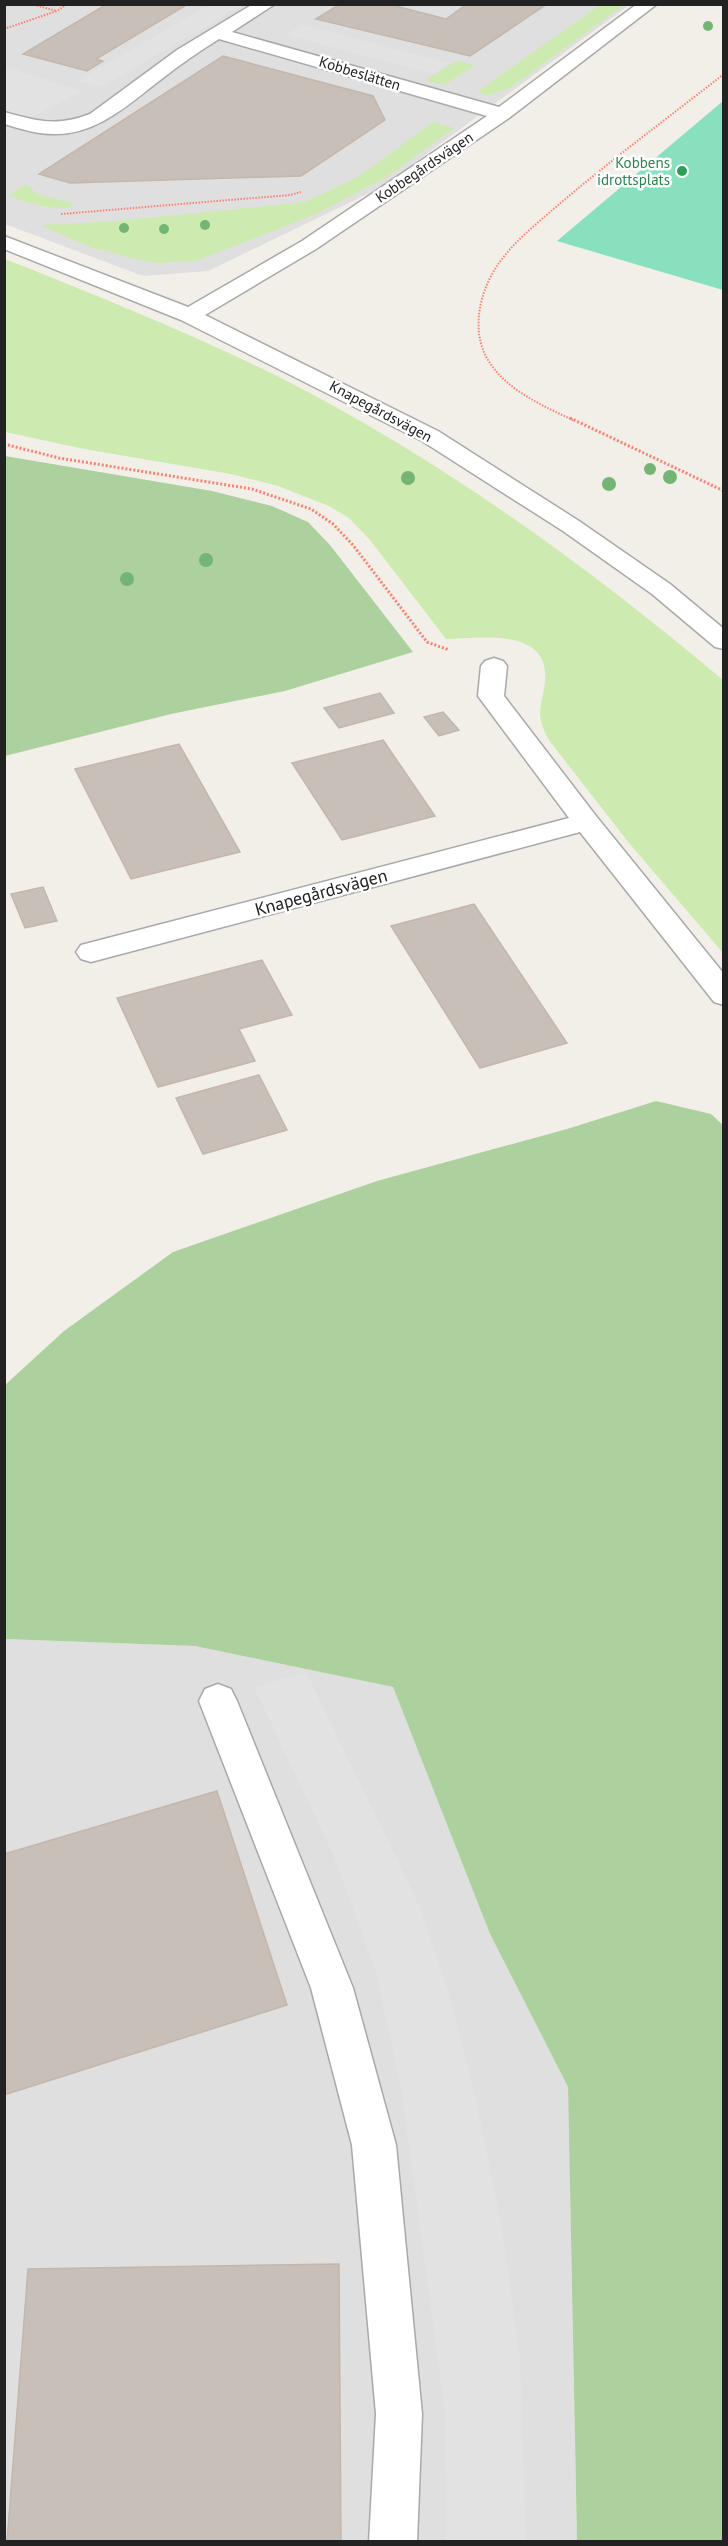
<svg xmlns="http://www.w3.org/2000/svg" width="728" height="2546" font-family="'PT Sans',sans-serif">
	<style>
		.residential { fill: #e0dfdf }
		.grass { fill: #cdebb0 }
		.forest { fill: #add19e }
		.pitch { fill: #88e0be }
		.parking { fill: #e2e2e2 }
		.building { fill: #c7bfb8; stroke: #c4b6ab; stroke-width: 1.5 }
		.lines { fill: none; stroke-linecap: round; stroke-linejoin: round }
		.minor-casing { stroke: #a9a9a9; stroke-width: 3 }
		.path-far1 { stroke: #fa8072; stroke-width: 2; stroke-dasharray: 1.5 1.5; stroke-linecap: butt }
		.path { stroke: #fa8072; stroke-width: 3; stroke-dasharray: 2 2; stroke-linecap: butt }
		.minor { fill: #fff; fill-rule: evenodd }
		.tree { fill: #74b475 }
		.leisure-dot { fill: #2e9e5b; stroke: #fff; stroke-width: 2 }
		.labels { text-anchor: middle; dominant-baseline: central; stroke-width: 5; stroke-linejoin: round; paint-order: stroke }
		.far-street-label { font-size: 15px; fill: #222; stroke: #fff }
		.far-leisure-label { font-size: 15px; fill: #27864d; stroke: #fff; text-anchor: end }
		.street-label { font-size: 18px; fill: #222; stroke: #fff }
	</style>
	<rect width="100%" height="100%" fill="#f2efe9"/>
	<g class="residential">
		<polygon points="4,5 629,5 380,188 208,271 143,276 5,224"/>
		<polygon points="5,1639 195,1646 393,1687 490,1934 568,2087 577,2541 5,2542"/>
	</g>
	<g class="grass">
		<polygon points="601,4 624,5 510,88 488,95 477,92"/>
		<polygon points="456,61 475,65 444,85 425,80"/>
		<polygon points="433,122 454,128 387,177 314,215 196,261 156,263 136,259 90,247 40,225 116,221 305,202 358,177"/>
		<path d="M24,185C31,186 33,192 40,195C51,199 65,198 74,205C62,213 23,203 10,195Z"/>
		<path d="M5,259C98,296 193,334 283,379C442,460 587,566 723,680V953L629,843L548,739C534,709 542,710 545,681C550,627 480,638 446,639L370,540L349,518L329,506L278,486L231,474L84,449L5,432Z"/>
	</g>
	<g class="forest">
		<polygon points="5,456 212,491 272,506 308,522 330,545 413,652 285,691 171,714 5,756"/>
		<polygon points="656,1101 711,1114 724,1126 723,2541 577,2541 568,2087 490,1934 393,1687 195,1646 5,1639 5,1385 64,1331 173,1252 377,1181 567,1129"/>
	</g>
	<polygon class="pitch" points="723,101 723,290 557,241"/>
	<g class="parking">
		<polygon points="209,5 243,5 101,87 77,81"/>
		<polygon points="303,25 450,63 434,74 286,35"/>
		<polygon points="5,66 81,91 5,132"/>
		<polygon points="306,1672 419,1905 448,1991 475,2094 504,2240 520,2361 526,2541 446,2541 445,2414 402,2093 376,1972 333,1854 254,1687"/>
	</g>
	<g class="building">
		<polygon points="107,4 188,4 96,59 103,61 87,71 23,54"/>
		<polygon points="340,4 388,4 446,19 467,4 547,4 470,56 316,19"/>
		<polygon points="223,56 373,96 385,120 301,176 70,183 39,174"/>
		<polygon points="380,693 394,713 339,728 324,708"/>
		<polygon points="443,712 459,730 439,736 424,717"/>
		<polygon points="383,740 435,816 342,840 292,763"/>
		<polygon points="179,744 240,852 131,879 75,769"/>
		<polygon points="43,887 57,921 25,928 11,894"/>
		<polygon points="474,904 567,1043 480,1068 391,926"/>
		<polygon points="262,960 292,1015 239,1029 255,1061 158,1087 117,998"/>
		<polygon points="259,1075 287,1130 203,1154 176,1098"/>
		<polygon points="217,1791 287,2005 4,2095 4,1854"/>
		<polygon points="339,2264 341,2542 7,2542 28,2269"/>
	</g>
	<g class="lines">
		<g class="minor-casing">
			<g id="minor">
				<path d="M253,4H275L232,32L499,107L637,4H657L509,118L316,249L205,315L438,431L579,521L670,584L724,629V649L715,647L652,594L563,531L422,441L181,320L4,249V236L188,307L302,241L487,116L219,39C198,52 178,66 159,81C128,105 96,135 54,134C37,134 21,129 4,124V112C38,121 56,127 90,114L177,50Z"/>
				<polygon points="494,658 503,661 507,666 504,696 596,816 724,974 724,1005 714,1002 580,832 91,962 81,959 76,952 81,945 569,818 478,696 481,666 485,661"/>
				<polygon points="218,1684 231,1689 237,1701 353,1988 396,2145 422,2414 417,2542 369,2542 376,2414 352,2145 311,1988 199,1701 205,1689"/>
			</g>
		</g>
		<g class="path-far1">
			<polyline points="31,4 57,11"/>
			<polyline points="432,4 439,4"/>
			<polyline points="4,29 57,11 67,4"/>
			<polyline points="61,214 290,195 301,192"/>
			<path d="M573,420C543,406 506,390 488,360C471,332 479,295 495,269C512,242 539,222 563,201C615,157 670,116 724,74"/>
		</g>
		<g class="path">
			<polyline points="570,418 724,491"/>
			<polyline points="4,444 59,458 252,489 311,509 333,524 353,545 427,642 449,650"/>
		</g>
		<use href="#minor" class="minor"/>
	</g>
	<g class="tree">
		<circle cx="708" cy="26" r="5"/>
		<circle cx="205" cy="225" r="5"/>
		<circle cx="124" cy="228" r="5"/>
		<circle cx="164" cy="229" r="5"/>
		<circle cx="650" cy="469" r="6"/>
		<circle cx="670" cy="477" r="7"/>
		<circle cx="408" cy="478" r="7"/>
		<circle cx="609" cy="484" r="7"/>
		<circle cx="206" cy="560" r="7"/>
		<circle cx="127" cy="579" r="7"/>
	</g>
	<circle class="leisure-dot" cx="682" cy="171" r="6"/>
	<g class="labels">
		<g class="far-street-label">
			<text transform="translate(360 73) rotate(17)">Kobbeslätten</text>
			<text transform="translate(424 167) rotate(-34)">Kobbegårdsvägen</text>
			<text transform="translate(381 411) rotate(28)">Knapegårdsvägen</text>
		</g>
		<g class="far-leisure-label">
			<text x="670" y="162">Kobbens<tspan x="670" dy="17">idrottsplats</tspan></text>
		</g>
		<g class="street-label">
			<text transform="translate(321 892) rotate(-15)">Knapegårdsvägen</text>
		</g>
	</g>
	<rect width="728" height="2546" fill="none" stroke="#222222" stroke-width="12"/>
</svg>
